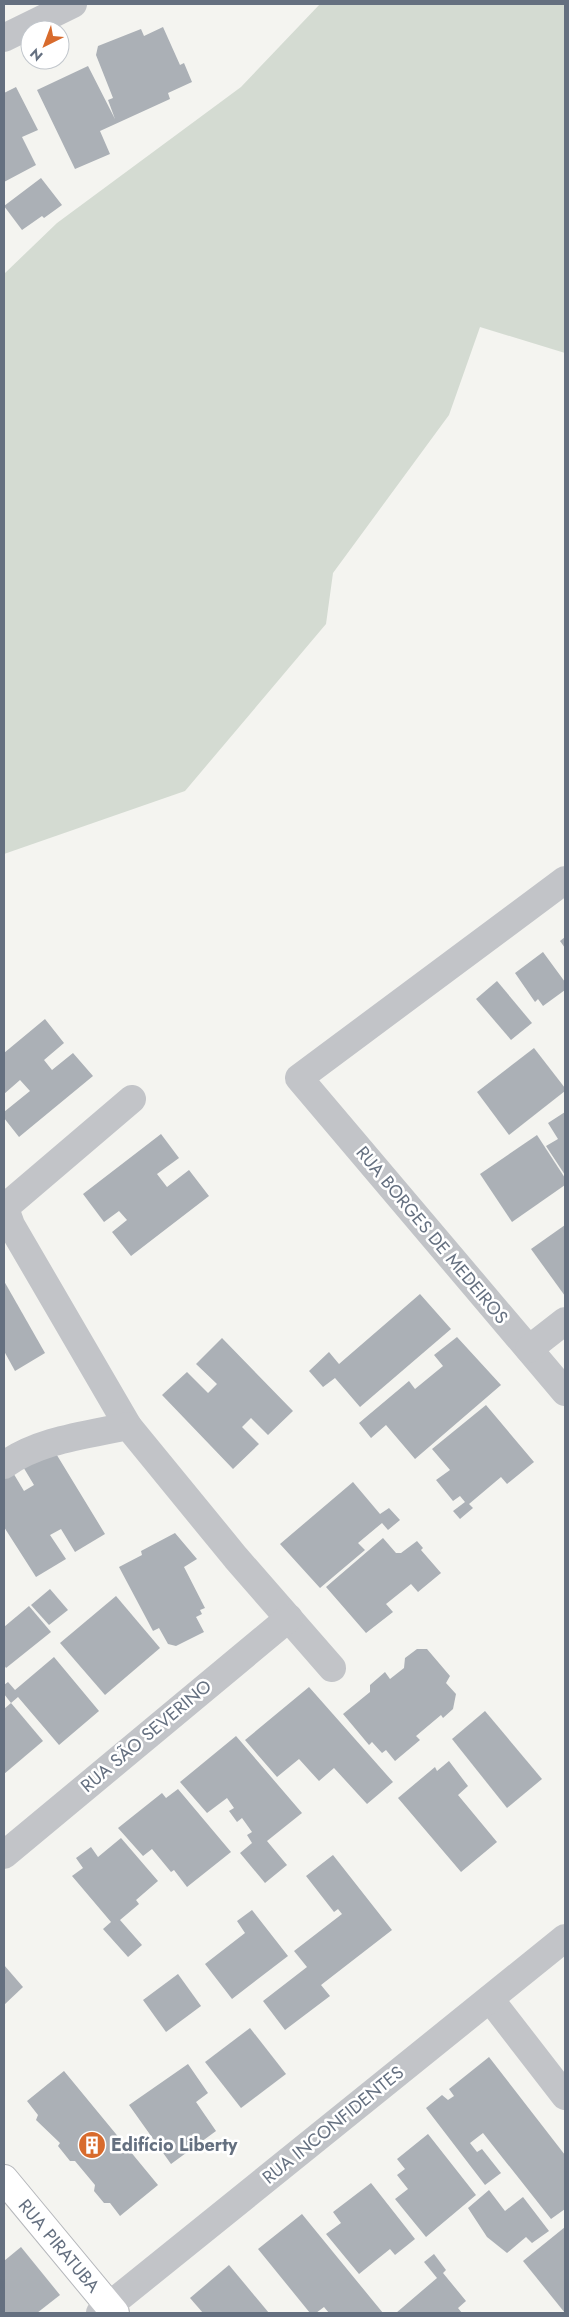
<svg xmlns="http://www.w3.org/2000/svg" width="569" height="2317" font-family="Jost,sans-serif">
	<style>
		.green { fill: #d4dbd2 }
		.building { fill: #abb0b6 }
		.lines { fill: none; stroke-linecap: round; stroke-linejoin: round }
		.major-casing { stroke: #b5b7bb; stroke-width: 30 }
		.minor { stroke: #c2c4c8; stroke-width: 28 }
		.major { stroke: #fff; stroke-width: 28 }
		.labels { text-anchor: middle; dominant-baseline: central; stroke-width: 5; stroke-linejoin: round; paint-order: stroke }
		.street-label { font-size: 18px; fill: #657080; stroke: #fff }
		.poi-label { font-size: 18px; font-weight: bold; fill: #657080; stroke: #fff; text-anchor: start }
	</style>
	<rect width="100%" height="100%" fill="#f4f4f0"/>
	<polygon class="green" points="320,4 565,4 565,353 480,327 449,415 333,573 326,624 185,791 4,854 4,274 57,223 241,87"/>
	<g class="building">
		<polygon points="163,27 180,65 184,63 192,82 168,93 170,99 100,131 110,154 75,169 37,90 88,66 115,119 108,100 113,98 96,55 98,46 141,29 144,36"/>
		<polygon points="16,87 38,130 22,137 36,165 4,182 4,93"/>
		<polygon points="41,178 62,205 44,218 42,216 22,230 4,206"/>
		<polygon points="565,937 565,948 560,941"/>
		<polygon points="543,952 565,982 565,990 543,1006 538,999 535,1002 515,973"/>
		<polygon points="497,981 532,1023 511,1040 476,999"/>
		<polygon points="45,1019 64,1043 44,1060 52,1070 73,1053 93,1076 19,1137 4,1118 4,1112 30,1091 20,1080 4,1094 4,1053"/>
		<polygon points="534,1048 565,1088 565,1091 509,1135 477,1092"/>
		<polygon points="565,1112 565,1175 546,1146 558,1139 548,1123"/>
		<polygon points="161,1134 179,1158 157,1174 167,1187 189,1170 209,1196 131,1256 112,1232 127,1220 119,1211 104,1222 83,1194"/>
		<polygon points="537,1135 565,1178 565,1185 512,1222 480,1174"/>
		<polygon points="565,1225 565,1296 531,1249"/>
		<polygon points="4,1281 45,1353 15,1371 4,1351"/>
		<polygon points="420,1294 451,1329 360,1407 335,1378 323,1387 309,1371 329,1352 339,1364"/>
		<polygon points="457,1337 501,1385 415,1459 386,1425 371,1438 359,1423 409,1381 415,1389 443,1366 434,1355"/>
		<polygon points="222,1338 293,1411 268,1435 251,1418 242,1427 259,1444 233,1469 162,1395 187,1372 208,1393 217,1384 196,1364"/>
		<polygon points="486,1405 534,1462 507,1484 501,1477 469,1504 473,1508 460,1519 453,1511 465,1502 460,1496 453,1501 436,1480 450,1470 432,1449"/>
		<polygon points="52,1447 105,1534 75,1552 61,1529 50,1535 66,1559 36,1577 4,1527 4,1476 12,1471 24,1491 34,1485 22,1465"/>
		<polygon points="353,1482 380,1514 389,1508 400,1520 388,1530 382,1523 358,1543 365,1550 320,1588 280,1544"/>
		<polygon points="175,1533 197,1559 184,1567 205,1608 200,1610 202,1614 196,1617 204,1632 176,1646 168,1644 159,1628 153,1631 119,1567 142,1555 141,1551"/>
		<polygon points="383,1538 396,1553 401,1553 417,1541 423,1548 421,1550 441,1573 418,1592 411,1584 386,1604 393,1612 366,1633 326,1587"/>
		<polygon points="50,1589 68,1610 49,1625 31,1605"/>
		<polygon points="116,1596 160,1648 105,1695 60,1643"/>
		<polygon points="29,1606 51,1632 6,1668 4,1665 4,1627"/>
		<polygon points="417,1649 427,1649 450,1676 446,1683 456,1694 453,1709 443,1718 441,1715 416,1736 420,1740 395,1761 386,1750 382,1753 372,1742 369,1745 343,1714 370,1692 370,1685 385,1672 390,1679 404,1668 405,1658"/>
		<polygon points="54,1657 99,1711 59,1745 18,1697 11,1703 4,1694 4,1685 8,1682 15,1690"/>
		<polygon points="309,1687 393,1782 367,1804 334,1768 319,1781 299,1759 277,1777 245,1740"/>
		<polygon points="11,1703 43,1741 4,1774 4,1709"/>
		<polygon points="485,1711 542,1779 507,1808 452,1739"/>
		<polygon points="236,1736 302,1813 267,1841 287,1865 265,1883 240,1853 252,1843 247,1835 252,1832 242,1818 237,1822 229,1811 234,1808 227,1798 207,1813 180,1782"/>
		<polygon points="449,1761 468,1786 458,1795 497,1842 461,1872 398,1798 435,1767 437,1771"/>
		<polygon points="178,1789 231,1852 187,1887 174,1870 171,1872 152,1849 143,1856 118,1828 162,1793 166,1798"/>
		<polygon points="121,1838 158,1881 136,1900 139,1904 120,1920 142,1945 128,1957 103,1929 111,1922 72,1876 83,1868 76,1858 91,1847 98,1857"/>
		<polygon points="333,1855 392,1930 321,1985 330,1996 285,2030 263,2001 307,1967 294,1951 342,1914 338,1909 334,1912 306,1876"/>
		<polygon points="252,1910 288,1956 232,1999 205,1964 245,1933 237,1921"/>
		<polygon points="4,1965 23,1987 4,2005"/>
		<polygon points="178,1974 201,2006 166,2032 143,2000"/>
		<polygon points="250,2028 286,2074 241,2108 205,2062"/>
		<polygon points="489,2057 565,2155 565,2209 551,2219 483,2133 470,2143 477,2152 482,2149 501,2173 485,2185 426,2108 442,2095 448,2100 454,2096 449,2089"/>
		<polygon points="188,2064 208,2093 196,2102 216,2131 171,2164 129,2105"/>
		<polygon points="64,2071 158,2185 120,2216 110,2203 104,2203 94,2191 95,2185 75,2161 70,2161 58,2146 60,2143 36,2120 38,2115 27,2101"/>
		<polygon points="428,2134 476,2195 426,2237 395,2199 408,2189 397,2175 405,2169 397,2159"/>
		<polygon points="371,2183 415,2239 395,2255 390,2249 359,2274 326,2234 341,2223 333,2212"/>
		<polygon points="489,2190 505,2211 523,2197 549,2231 532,2243 526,2237 507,2253 487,2237 468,2208"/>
		<polygon points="302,2214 333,2252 383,2313 329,2313 324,2307 316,2313 310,2313 258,2249"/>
		<polygon points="565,2227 565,2313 523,2261"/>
		<polygon points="21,2247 60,2295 37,2313 4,2313 4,2261"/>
		<polygon points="434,2254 446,2270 443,2273 466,2301 458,2308 462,2313 396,2313 437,2278 424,2262"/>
		<polygon points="229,2265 269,2313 203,2313 190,2298"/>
	</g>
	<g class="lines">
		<g class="major-casing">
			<polyline id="major" points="4,2179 115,2313"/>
		</g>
		<g class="minor">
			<polyline points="4,38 73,4"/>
			<polyline points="565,880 299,1078 565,1392"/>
			<polyline points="529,1349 565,1321"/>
			<polyline points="128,1426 11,1225 6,1211 10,1203 132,1099"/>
			<path d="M4,1465C39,1440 86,1435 128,1426L236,1558L332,1668"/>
			<polyline points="4,1855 289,1618"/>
			<polyline points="490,1999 565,2096"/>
			<polyline points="100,2313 565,1938"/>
		</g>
		<use href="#major" class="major"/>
	</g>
	<defs>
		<g id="building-disc" transform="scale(1.4375)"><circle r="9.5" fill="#d86b2d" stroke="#fff"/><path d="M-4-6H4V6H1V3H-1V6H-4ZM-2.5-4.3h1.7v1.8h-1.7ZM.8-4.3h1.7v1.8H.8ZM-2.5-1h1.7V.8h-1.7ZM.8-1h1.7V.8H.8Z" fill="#fff"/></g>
	</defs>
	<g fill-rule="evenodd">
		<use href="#building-disc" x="92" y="2145"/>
	</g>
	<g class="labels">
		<g class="street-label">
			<text transform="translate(432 1235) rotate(50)">RUA BORGES DE MEDEIROS</text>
			<text transform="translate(146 1736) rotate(-40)">RUA SÃO SEVERINO</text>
			<text transform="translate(333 2125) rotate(-39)">RUA INCONFIDENTES</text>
			<text transform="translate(59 2246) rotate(50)">RUA PIRATUBA</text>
		</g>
		<g class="poi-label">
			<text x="111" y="2145">Edifício Liberty</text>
		</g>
	</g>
	<rect width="569" height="2317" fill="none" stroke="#657080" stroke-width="10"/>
	<g transform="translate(45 45) rotate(222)"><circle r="24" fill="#ffffff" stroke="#c1c6cc"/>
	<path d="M0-4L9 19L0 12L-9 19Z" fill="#d86b2d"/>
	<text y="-8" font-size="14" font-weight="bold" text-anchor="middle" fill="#657080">N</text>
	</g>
</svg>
